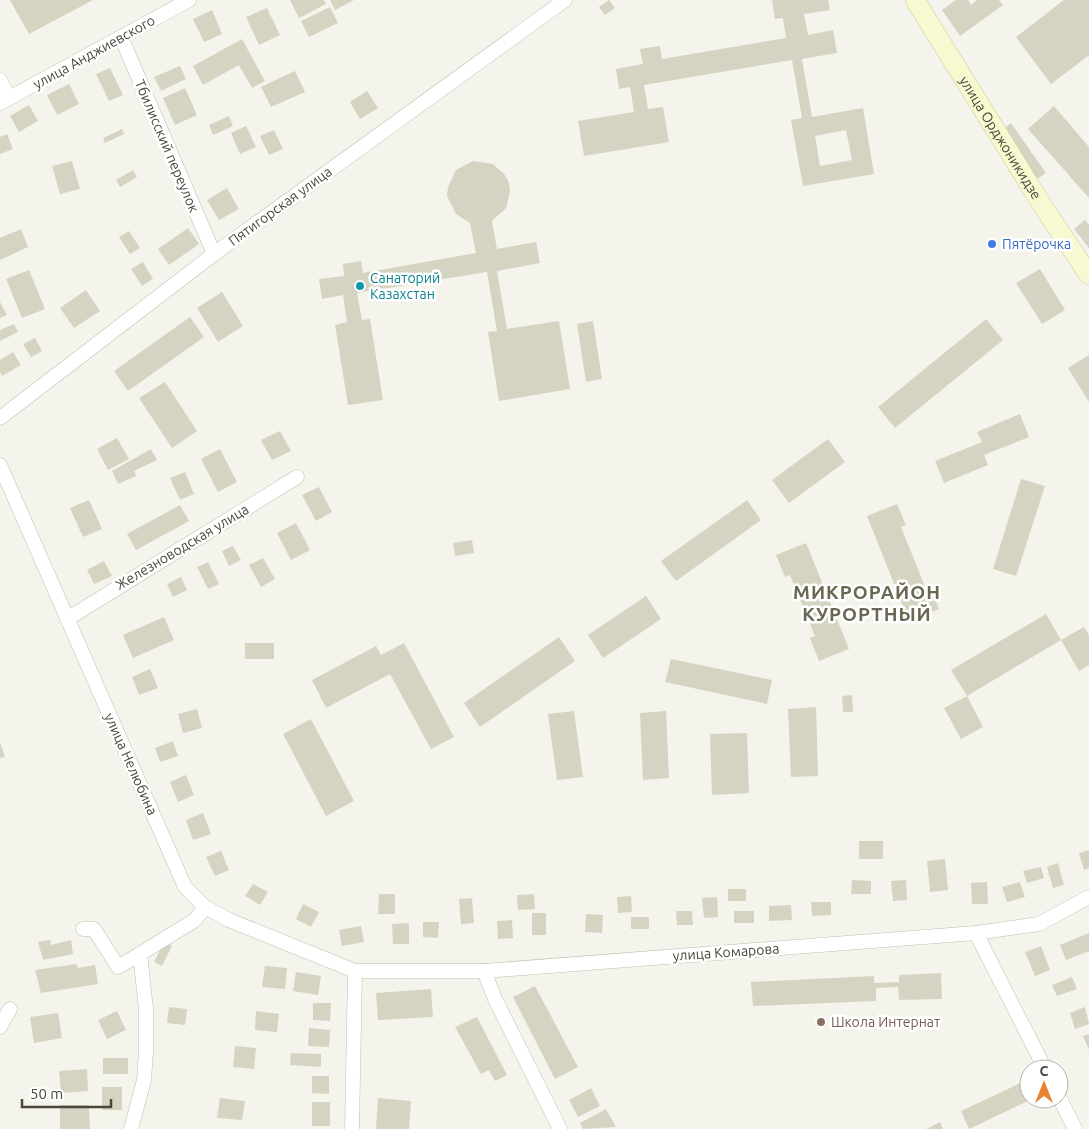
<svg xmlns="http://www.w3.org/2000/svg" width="1089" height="1129" font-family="Ubuntu,sans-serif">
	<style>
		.building { fill: #d5d4c2; fill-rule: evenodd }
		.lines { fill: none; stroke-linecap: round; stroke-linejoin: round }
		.street-casing { stroke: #bfbfaf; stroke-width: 15 }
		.secondary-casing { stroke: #c8ca9c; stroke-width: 20 }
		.street { stroke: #fff; stroke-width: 14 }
		.secondary { stroke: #f7fad0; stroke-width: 19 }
		.shop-dot { fill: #3f7fe0; stroke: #fff; stroke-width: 2 }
		.culture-dot { fill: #0f9aa8; stroke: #fff; stroke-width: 2 }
		.education-dot { fill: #8d6e63; stroke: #fff; stroke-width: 2 }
		.labels { text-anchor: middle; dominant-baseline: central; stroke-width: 5; stroke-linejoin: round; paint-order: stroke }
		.street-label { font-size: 14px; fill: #48473a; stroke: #fff }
		.shop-label { font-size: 14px; fill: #366cbe; stroke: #fff; text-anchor: start }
		.culture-label { font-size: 14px; fill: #0d838f; stroke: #fff; text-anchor: start }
		.education-label { font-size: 14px; fill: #785e54; stroke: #fff; text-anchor: start }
		.district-label { font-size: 19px; font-weight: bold; letter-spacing: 1px; fill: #6a6852; stroke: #fff }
	</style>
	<rect width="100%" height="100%" fill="#f4f4ec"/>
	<g class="building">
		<polygon points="10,0 93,0 29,34"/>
		<polygon points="290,0 324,0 326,4 299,18"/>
		<polygon points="330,0 354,0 335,10"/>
		<polygon points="609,0 615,8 605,15 599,7"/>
		<path d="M772,0H828L830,10L804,14L808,35L833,30L837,53L802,59L812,117L863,108L874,174L803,186L791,120L802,118L792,60L644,85L648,109L663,107L669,142L584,156L578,121L634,112L630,87L619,89L616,69L643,64L640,49L660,46L662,59L786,38L783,18L775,19ZM846,130L852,160L820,166L815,136Z"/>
		<polygon points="956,0 968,0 971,5 977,0 999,0 1003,5 960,36 942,10"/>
		<polygon points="1064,0 1089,0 1089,57 1088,56 1051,84 1016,37"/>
		<polygon points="330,7 338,23 309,37 301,21"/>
		<polygon points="267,8 280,35 259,45 246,17"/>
		<polygon points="212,10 222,34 204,42 193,19"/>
		<polygon points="242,39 265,81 252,88 239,65 203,85 193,66"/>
		<polygon points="180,66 186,79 161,91 154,77"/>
		<polygon points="110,68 123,95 109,101 96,74"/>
		<polygon points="295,71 305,92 271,107 261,87"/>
		<polygon points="69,84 79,104 57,115 47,95"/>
		<polygon points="185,88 197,115 175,125 163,98"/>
		<polygon points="367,91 378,108 360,119 350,102"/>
		<polygon points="29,105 38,121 19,132 10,116"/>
		<polygon points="1054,106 1089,147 1089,198 1028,129"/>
		<polygon points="229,116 233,126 213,135 209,125"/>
		<polygon points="1011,123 1046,173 1037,179 1003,129"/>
		<polygon points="246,126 256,147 240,154 231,133"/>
		<polygon points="122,129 124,134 105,143 103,138"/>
		<polygon points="274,130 283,149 269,155 260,136"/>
		<polygon points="7,134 13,149 0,154 0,137"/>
		<polygon points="72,161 80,189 60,194 52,166"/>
		<polygon points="473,161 493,164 505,175 509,183 510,192 506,208 492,221 497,249 536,242 540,263 497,271 507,329 559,321 570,389 499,401 488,332 497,331 487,272 357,293 362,320 370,319 383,400 348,405 335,325 347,322 343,295 322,299 319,279 344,276 343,264 361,261 363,273 476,253 470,223 456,214 447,196 448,187 456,170"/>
		<polygon points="133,170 137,177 120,187 116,180"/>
		<polygon points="227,188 239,209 219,220 207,200"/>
		<polygon points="1085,220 1089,225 1089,248 1074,229"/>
		<polygon points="188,228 199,244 169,265 158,249"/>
		<polygon points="21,229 28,247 0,260 0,238"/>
		<polygon points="129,231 140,248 130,254 119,237"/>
		<polygon points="143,262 153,279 142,286 131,269"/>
		<polygon points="1040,269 1065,310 1042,324 1016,283"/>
		<polygon points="29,270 45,309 22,318 6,279"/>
		<polygon points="86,290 100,311 74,328 60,308"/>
		<polygon points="222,292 243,326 218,342 197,308"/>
		<polygon points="0,302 7,315 0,318"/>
		<polygon points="190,317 204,337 128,391 114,371"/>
		<polygon points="986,319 1003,340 895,428 878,407"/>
		<polygon points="593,321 602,379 586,382 577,324"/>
		<polygon points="14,324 18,332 0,341 0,330"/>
		<polygon points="35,338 42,351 31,357 23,344"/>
		<polygon points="13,352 21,365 2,376 0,372 0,360"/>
		<polygon points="1089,355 1089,402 1068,368"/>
		<polygon points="165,382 197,431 172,448 139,398"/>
		<polygon points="1020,414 1029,437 984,455 988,465 944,483 935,461 982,442 977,432"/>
		<polygon points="280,431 291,451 272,460 261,440"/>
		<polygon points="117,438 129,459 108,470 97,449"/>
		<polygon points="828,439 845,462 789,503 772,480"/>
		<polygon points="151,449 157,460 134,471 136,476 118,484 112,471"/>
		<polygon points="220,449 237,482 218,492 201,459"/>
		<polygon points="185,472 194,494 180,500 170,478"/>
		<polygon points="1021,479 1045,486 1016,576 993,569"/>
		<polygon points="319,487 332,512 316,521 302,495"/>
		<polygon points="89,500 102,529 83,537 70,508"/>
		<polygon points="747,500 761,520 676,581 661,561"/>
		<polygon points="897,504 906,525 901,527 926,589 931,587 939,609 909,621 867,516"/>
		<polygon points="180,505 189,521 136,550 127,534"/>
		<polygon points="296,523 310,550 291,560 277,533"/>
		<polygon points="472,540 474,553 455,556 453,543"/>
		<polygon points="806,543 849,649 819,661 810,638 815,636 790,575 785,577 776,555"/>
		<polygon points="233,546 241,560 229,566 222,551"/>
		<polygon points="263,558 275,579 261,587 249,565"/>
		<polygon points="104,561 112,576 94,584 87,570"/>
		<polygon points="208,562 219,584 208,589 197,567"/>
		<polygon points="181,577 187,590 173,597 167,584"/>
		<polygon points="646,596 661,619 603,658 588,635"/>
		<polygon points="1046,614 1061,640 967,696 951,670"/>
		<polygon points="164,617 174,640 133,658 123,635"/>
		<polygon points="1084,627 1089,635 1089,665 1079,671 1061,640"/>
		<polygon points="559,637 575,661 480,727 464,703"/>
		<rect x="245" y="643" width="29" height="16"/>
		<polygon points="404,643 454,737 431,749 390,674 326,708 312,680 376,646 381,655"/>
		<polygon points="671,659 772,680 767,704 665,682"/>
		<polygon points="150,669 158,688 139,695 132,677"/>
		<polygon points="852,695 853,712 843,712 842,696"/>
		<polygon points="967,696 983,727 961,739 944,708"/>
		<polygon points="816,707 818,776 791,777 788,709"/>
		<polygon points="197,709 202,728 183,733 178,714"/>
		<polygon points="574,711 583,777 557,780 548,714"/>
		<polygon points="666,711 669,778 643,780 640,713"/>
		<polygon points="311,719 354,801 326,816 283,734"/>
		<polygon points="747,733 749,793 712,795 710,734"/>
		<polygon points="173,741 178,756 160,762 155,748"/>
		<polygon points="0,742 5,757 0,758"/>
		<polygon points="186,775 194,795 178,802 170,782"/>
		<polygon points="203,813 211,834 193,840 186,820"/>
		<rect x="859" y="841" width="24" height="18"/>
		<polygon points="1089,850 1089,868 1084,870 1079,853"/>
		<polygon points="221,851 229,870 215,876 206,857"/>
		<polygon points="945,859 948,890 930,892 927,861"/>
		<polygon points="1058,863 1064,885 1053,888 1047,867"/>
		<polygon points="1041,867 1044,878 1027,883 1023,871"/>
		<polygon points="852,880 871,881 871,894 851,894"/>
		<polygon points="906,880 907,900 893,901 891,881"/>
		<polygon points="987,882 988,904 972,904 971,883"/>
		<polygon points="1020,882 1025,897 1007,902 1002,887"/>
		<polygon points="253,884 268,892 260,905 245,896"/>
		<rect x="728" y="889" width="18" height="12"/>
		<polygon points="379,894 395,894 395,914 378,914"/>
		<polygon points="534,894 535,909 518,910 517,895"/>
		<polygon points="631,896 632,912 618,913 617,897"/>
		<polygon points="717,897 718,917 704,918 702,898"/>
		<polygon points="472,898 474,923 461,924 459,899"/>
		<polygon points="811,902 831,902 831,915 812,916"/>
		<polygon points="303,904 319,912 311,927 296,919"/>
		<polygon points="791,905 792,920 769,921 769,906"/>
		<polygon points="676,911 692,911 693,925 677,925"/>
		<rect x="734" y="911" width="20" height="12"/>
		<rect x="532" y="913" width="14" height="22"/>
		<polygon points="586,914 603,915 602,933 585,932"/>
		<rect x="631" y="917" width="18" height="12"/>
		<polygon points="512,920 513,938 498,939 497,921"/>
		<polygon points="423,922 439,922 438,938 423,937"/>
		<polygon points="409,923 409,944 393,944 392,924"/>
		<polygon points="361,926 364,942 342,946 339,930"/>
		<polygon points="1089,933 1089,951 1066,960 1060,945"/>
		<polygon points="50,940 51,945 71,940 73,954 43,960 38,942"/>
		<polygon points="164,943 172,946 162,966 154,962"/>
		<polygon points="1041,946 1050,970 1035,976 1025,952"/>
		<polygon points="76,964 78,968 95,965 98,984 41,993 35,970"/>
		<polygon points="265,966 287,968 285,989 262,987"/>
		<polygon points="296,972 321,976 318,995 293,991"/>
		<polygon points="941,973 942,999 899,1000 898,987 876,988 876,1001 753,1006 751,982 874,976 874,983 899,982 899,975"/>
		<polygon points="1072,977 1077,989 1057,996 1052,985"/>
		<polygon points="535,986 578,1067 555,1079 513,997"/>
		<polygon points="431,989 433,1017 378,1020 376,993"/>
		<polygon points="313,1003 331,1003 330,1021 313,1020"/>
		<polygon points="169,1007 187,1009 185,1025 167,1023"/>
		<polygon points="1085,1007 1089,1024 1075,1029 1070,1013"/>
		<polygon points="117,1011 126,1030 107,1039 98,1020"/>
		<polygon points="256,1011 279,1014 277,1032 255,1030"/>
		<polygon points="58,1013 62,1038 34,1043 30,1017"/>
		<polygon points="477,1017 507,1075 495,1081 489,1070 481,1074 455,1027"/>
		<polygon points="309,1028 330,1030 329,1047 308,1046"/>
		<polygon points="1089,1034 1089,1050 1083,1036"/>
		<polygon points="235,1046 256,1048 254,1069 233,1067"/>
		<polygon points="291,1053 321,1054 321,1067 290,1065"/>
		<rect x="103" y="1058" width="25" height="16"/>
		<polygon points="87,1069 88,1091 61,1093 59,1071"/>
		<polygon points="312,1076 329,1076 329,1094 312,1093"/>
		<polygon points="1029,1079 1029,1099 1032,1099 969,1129 961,1111"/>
		<rect x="102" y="1087" width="20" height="23"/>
		<polygon points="591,1088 600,1106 578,1117 569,1100"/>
		<polygon points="220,1098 245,1101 242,1120 217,1118"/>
		<polygon points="378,1098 411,1101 409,1129 376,1129"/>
		<rect x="312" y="1102" width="18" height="24"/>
		<polygon points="60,1105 89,1105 90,1129 60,1129"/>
		<polygon points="606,1109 616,1127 583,1129 580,1123"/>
		<polygon points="940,1122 943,1129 926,1129"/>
	</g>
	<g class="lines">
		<g class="street-casing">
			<g id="street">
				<polyline points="121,37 214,254"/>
				<polyline points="0,80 9,98"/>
				<polyline points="0,103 189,0"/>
				<polyline points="0,418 214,254 565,0"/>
				<polyline points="0,465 185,887 205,907 229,920 355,971 484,971 976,933 1039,924 1089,897"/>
				<polyline points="67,619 297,477"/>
				<polyline points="83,929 94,929 118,967 140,954"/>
				<polyline points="976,933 1045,1069"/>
				<polyline points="484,971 495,999 560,1129"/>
				<polyline points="0,1027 10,1009"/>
				<polyline points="1059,1097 1075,1129"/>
				<polyline points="131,1129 144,1080 146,1052 146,1009 140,954 195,920 205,907"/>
				<polyline points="352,1129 355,971"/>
			</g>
		</g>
		<g class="secondary-casing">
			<g id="secondary">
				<path id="s1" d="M915,0L1044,208L1089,275"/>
			</g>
		</g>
		<use href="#street" class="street"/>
		<use href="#secondary" class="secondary"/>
	</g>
	<circle class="shop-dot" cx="992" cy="244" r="5"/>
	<circle class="culture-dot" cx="360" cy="286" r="5"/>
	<circle class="education-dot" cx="821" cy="1022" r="5"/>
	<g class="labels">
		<g class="street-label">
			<text transform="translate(94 52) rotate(-29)">улица Анджиевского</text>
			<text stroke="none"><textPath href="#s1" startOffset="162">улица Орджоникидзе</textPath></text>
			<text transform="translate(167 146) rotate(67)">Тбилисский переулок</text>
			<text transform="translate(280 206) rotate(-36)">Пятигорская улица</text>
			<text transform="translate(182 547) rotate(-31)">Железноводская улица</text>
			<text transform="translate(131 764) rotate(66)">улица Нелюбина</text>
			<text transform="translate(726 952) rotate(-4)">улица Комарова</text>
		</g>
		<g class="shop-label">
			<text x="1002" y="244">Пятёрочка</text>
		</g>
		<g class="culture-label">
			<text x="370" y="278">Санаторий<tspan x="370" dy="16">Казахстан</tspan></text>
		</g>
		<g class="education-label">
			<text x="831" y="1022">Школа Интернат</text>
		</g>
		<g class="district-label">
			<text x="867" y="592">МИКРОРАЙОН<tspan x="867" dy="22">КУРОРТНЫЙ</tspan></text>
		</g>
	</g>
	<g transform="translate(1044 1084)"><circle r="24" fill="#ffffff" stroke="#b6b5b0"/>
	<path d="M0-4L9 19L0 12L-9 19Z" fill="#e78430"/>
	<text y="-8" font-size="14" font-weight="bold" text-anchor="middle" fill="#48473a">С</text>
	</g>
	<path d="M22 1099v8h89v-8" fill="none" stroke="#48473a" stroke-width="2.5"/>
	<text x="30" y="1099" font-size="15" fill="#48473a" stroke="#ffffff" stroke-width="4" paint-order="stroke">50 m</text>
</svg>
